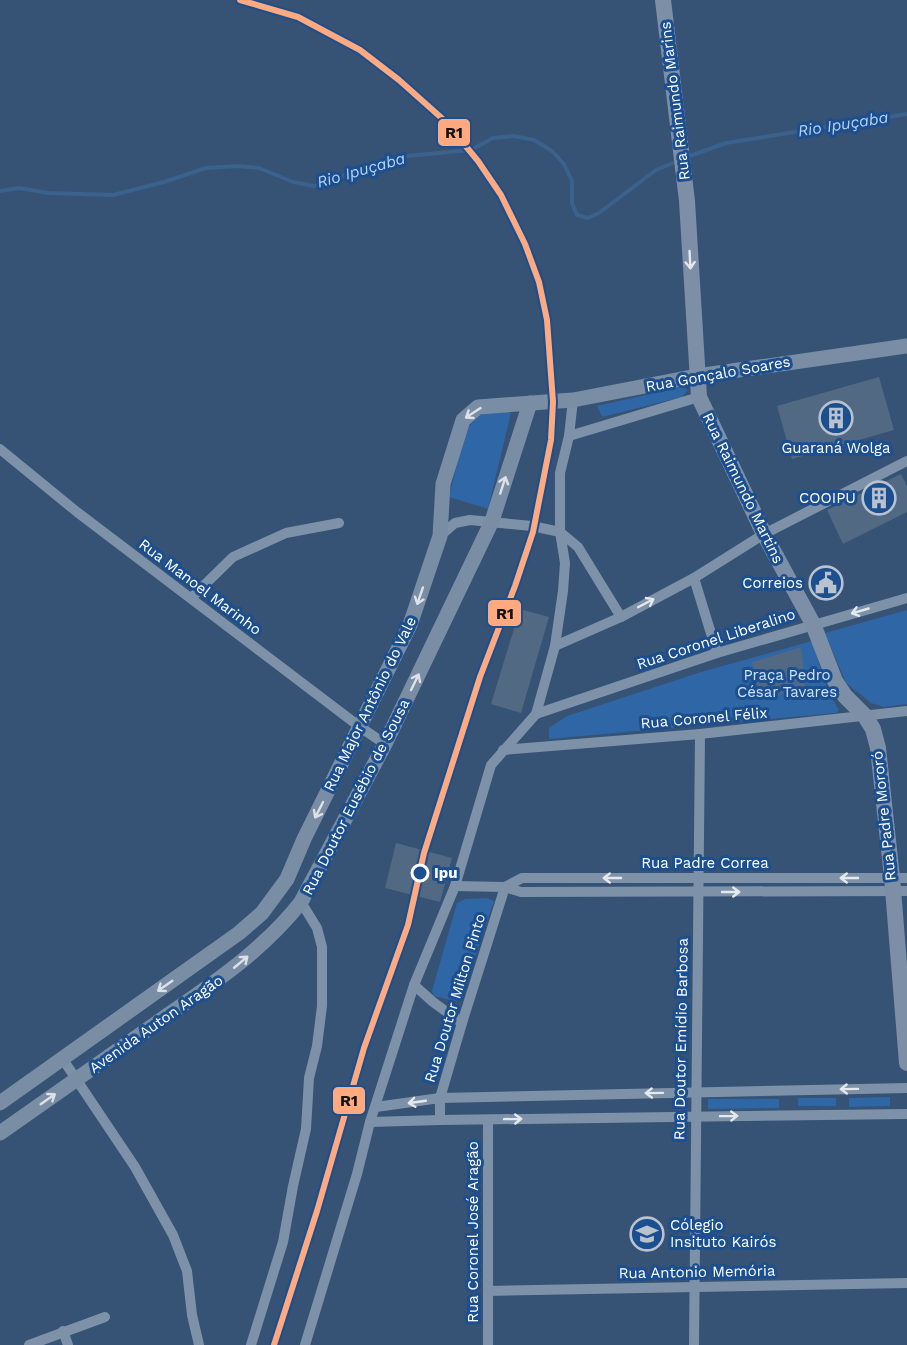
<svg xmlns="http://www.w3.org/2000/svg" width="907" height="1345" font-family="'Work Sans',sans-serif">
	<style>
		.green { fill: #2f66a5 }
		.lines { fill: none; stroke-linecap: round; stroke-linejoin: round }
		.stream { stroke: #3b618d; stroke-width: 4 }
		.building { fill: #526984 }
		.street { stroke: #7d92a8; stroke-width: 10 }
		.secondary { stroke: #798da4; stroke-width: 15 }
		.primary { stroke: #7d8ea7; stroke-width: 16 }
		.rail-1-casing { stroke: #1b4f8f; stroke-width: 10 }
		.rail-1 { stroke: #ffa980; stroke-width: 6 }
		.oneway { stroke: #e5e8ed }
		.oneway2 { stroke: #dee2e8 }
		.oneway3 { stroke: #e5e9ee }
		.stop-dot { fill: #1b4f8f; stroke: #fff; stroke-width: 3 }
		.labels { text-anchor: middle; dominant-baseline: central; stroke-width: 6; stroke-linejoin: round; paint-order: stroke }
		.street-label { font-size: 15px; fill: #fff; stroke: #1b4f8f }
		.poi-label { font-size: 15px; fill: #fff; stroke: #1b4f8f; text-anchor: end }
		.park-label { font-size: 15px; fill: #cfe3fa; stroke: #1b4f8f }
		.stop-label { font-size: 15px; font-weight: bold; fill: #fff; stroke: #1b4f8f; text-anchor: start }
		.water-label { font-size: 16px; font-style: italic; fill: #b5d3f5; stroke: #1b4f8f }
		.line-badge { stroke: #1b4f8f; stroke-width: 2 }
		.pale-badge-label { font-size: 16px; text-anchor: middle; font-weight: bold; fill: #111 }
	</style>
	<rect width="100%" height="100%" fill="#365274"/>
	<g class="green">
		<polygon points="685,386 687,391 682,397 602,417 597,406"/>
		<polygon points="502,410 511,413 488,509 449,497 465,431 479,415"/>
		<polygon points="907,610 907,704 884,707 871,703 846,683 825,633"/>
		<polygon points="812,641 829,694 839,710 836,713 549,739 549,728 567,716 701,672"/>
		<polygon points="486,898 494,901 461,998 454,1001 434,996 432,991 457,903 465,899"/>
		<polygon points="890,1097 890,1106 849,1107 849,1098"/>
		<rect x="798" y="1098" width="38" height="8"/>
		<polygon points="708,1099 779,1099 779,1108 708,1109"/>
	</g>
	<g class="lines">
		<g class="stream">
			<polyline points="687,157 726,143 907,114"/>
			<polyline points="0,191 19,188 48,193 113,195 164,182 206,168 238,166 259,168 293,182 314,186 328,183 355,170 407,156 471,150 493,138 514,136 534,140 552,151 564,164 572,181 572,203 577,215 588,218 599,213 656,170 678,161"/>
		</g>
	</g>
	<g class="building">
		<polygon points="879,377 894,430 792,459 777,406"/>
		<polygon points="901,474 907,486 907,512 843,544 827,510"/>
		<polygon points="520,609 549,617 521,713 491,704"/>
		<polygon points="801,647 806,691 760,697 752,662"/>
		<polygon points="396,843 452,858 440,902 385,888"/>
	</g>
	<g class="lines">
		<g class="street">
			<polyline points="569,436 699,397"/>
			<polyline points="0,449 77,512 360,727 385,744"/>
			<polyline points="440,536 455,523 470,520 532,526 560,532 578,547 621,617"/>
			<polyline points="694,578 717,653"/>
			<polyline points="191,598 233,557 286,533 339,523"/>
			<polyline points="555,646 621,617 694,578 764,534 907,461"/>
			<polyline points="536,714 717,653 907,598"/>
			<polyline points="503,750 700,734 907,711"/>
			<polyline points="455,886 505,887 521,892 907,891"/>
			<polyline points="505,887 522,878 907,878"/>
			<polyline points="414,985 433,1002 462,1023"/>
			<polyline points="62,1058 135,1167 173,1235 187,1271 192,1315 199,1345"/>
			<polyline points="376,1107 440,1098 907,1088"/>
			<polyline points="440,1120 440,1098 462,1023 505,887"/>
			<polyline points="488,1120 488,1345"/>
			<polyline points="370,1122 440,1120 907,1114"/>
			<polyline points="488,1291 907,1283"/>
			<polyline points="63,1331 68,1345"/>
			<polyline points="29,1345 105,1317"/>
			<polyline points="251,1345 283,1242 293,1186 306,1129 309,1078 317,1046 322,1006 322,947 317,928 301,902"/>
			<polyline points="305,1345 357,1174 370,1122 414,985 455,886 491,765 536,714 555,646 563,591 565,563 560,532 560,473 569,436 573,400"/>
			<polyline points="694,1345 700,734"/>
		</g>
		<g class="secondary">
			<polyline points="0,1103 239,933 262,913 287,879 304,839 410,625 440,536 443,484 463,420 478,407 573,400 697,376 907,346"/>
			<path d="M0,1133C53,1096 106,1059 158,1022C209,986 262,952 301,902L385,744L492,521L530,403"/>
		</g>
		<polyline class="primary" points="663,0 687,201 699,397 764,534 813,624 835,681 845,696 865,716 873,729 878,748 892,877 907,1063"/>
		<g class="rail-1-casing">
			<polyline id="rail-1" points="240,0 298,17 360,50 399,80 445,121 478,161 501,195 525,244 539,282 547,320 553,402 551,440 533,532 515,586 480,677 424,853 408,925 364,1048 317,1211 274,1345"/>
		</g>
		<use href="#rail-1" class="rail-1"/>
	</g>
	<defs><path id="oneway-shaft" d="M-6 0H5M1.5-3L5.5 0L1.5 3" fill="none" stroke-width="1.6" stroke-linecap="round" stroke-linejoin="round" transform="scale(1.5)"/></defs>
	<use class="oneway" href="#oneway-shaft" transform="translate(690 260) rotate(87)"/>
	<g class="oneway2">
		<use href="#oneway-shaft" transform="translate(473 413) rotate(147)"/>
		<use href="#oneway-shaft" transform="translate(503 485) rotate(-72)"/>
		<use href="#oneway-shaft" transform="translate(420 596) rotate(109)"/>
		<use href="#oneway-shaft" transform="translate(415 682) rotate(-64)"/>
		<use href="#oneway-shaft" transform="translate(319 810) rotate(117)"/>
		<use href="#oneway-shaft" transform="translate(241 962) rotate(-40)"/>
		<use href="#oneway-shaft" transform="translate(165 986) rotate(145)"/>
		<use href="#oneway-shaft" transform="translate(48 1099) rotate(-35)"/>
	</g>
	<g class="oneway3">
		<use href="#oneway-shaft" transform="translate(646 603) rotate(-28)"/>
		<use href="#oneway-shaft" transform="translate(860 611) rotate(164)"/>
		<use href="#oneway-shaft" transform="translate(612 878) rotate(-180)"/>
		<use href="#oneway-shaft" transform="translate(849 878) rotate(180)"/>
		<use href="#oneway-shaft" transform="translate(731 892)"/>
		<use href="#oneway-shaft" transform="translate(849 1089) rotate(179)"/>
		<use href="#oneway-shaft" transform="translate(654 1093) rotate(179)"/>
		<use href="#oneway-shaft" transform="translate(417 1102) rotate(172)"/>
		<use href="#oneway-shaft" transform="translate(729 1116) rotate(-1)"/>
		<use href="#oneway-shaft" transform="translate(513 1119) rotate(-1)"/>
	</g>
	<defs>
		<g id="building-ring" transform="scale(1.725)"><circle r="9.5" fill="#1b4f8f" stroke="#b9c2ce" stroke-width="1.5"/><path d="M-4-6H4V6H1V3H-1V6H-4ZM-2.5-4.3h1.7v1.8h-1.7ZM.8-4.3h1.7v1.8H.8ZM-2.5-1h1.7V.8h-1.7ZM.8-1h1.7V.8H.8Z" fill="#b9c2ce"/></g>
		<g id="civic-ring" transform="scale(1.725)"><circle r="9.5" fill="#1b4f8f" stroke="#b9c2ce" stroke-width="1.5"/><path d="M-.6-6.5H3V-4.5H.6V-3L4-1V1h2V6H-6V1h2V-1L-.6-3ZM-1.2 2.5V6h2.4V2.5Z" fill="#b9c2ce"/></g>
		<g id="school-ring" transform="scale(1.725)"><circle r="9.5" fill="#1b4f8f" stroke="#b9c2ce" stroke-width="1.5"/><path d="M0-5L7-2L0 1L-7-2ZM-4 1L0 2.5L4 1V4Q0 6-4 4Z" fill="#b9c2ce"/></g>
	</defs>
	<g fill-rule="evenodd">
		<use href="#building-ring" x="836" y="418"/>
		<use href="#building-ring" x="879" y="498"/>
		<use href="#civic-ring" x="826" y="583"/>
		<use href="#school-ring" x="647" y="1234"/>
	</g>
	<circle class="stop-dot" cx="420" cy="873" r="8"/>
	<g class="labels">
		<g class="street-label">
			<text transform="translate(675 101) rotate(-97)">Rua Raimundo Marins</text>
			<text transform="translate(718 374) rotate(-10)">Rua Gonçalo Soares</text>
			<text transform="translate(743 488) rotate(64)">Rua Raimundo Martins</text>
			<text transform="translate(200 587) rotate(37)">Rua Manoel Marinho</text>
			<text transform="translate(716 639) rotate(-18)">Rua Coronel Liberalino</text>
			<text transform="translate(370 704) rotate(-64)">Rua Major Antônio do Vale</text>
			<text transform="translate(704 718) rotate(-5)">Rua Coronel Félix</text>
			<text transform="translate(356 797) rotate(-63)">Rua Doutor Eusébio de Sousa</text>
			<text transform="translate(884 816) rotate(-96)">Rua Padre Mororó</text>
			<text x="705" y="863">Rua Padre Correa</text>
			<text transform="translate(455 998) rotate(-73)">Rua Doutor Milton Pinto</text>
			<text transform="translate(156 1024) rotate(-35)">Avenida Auton Aragão</text>
			<text transform="translate(681 1039) rotate(-89)">Rua Doutor Emídio Barbosa</text>
			<text transform="translate(473 1232) rotate(-90)">Rua Coronel José Aragão</text>
			<text transform="translate(697 1272) rotate(-1)">Rua Antonio Memória</text>
		</g>
		<g class="poi-label">
			<text x="836" y="448" text-anchor="middle">Guaraná Wolga</text>
			<text x="856" y="498">COOIPU</text>
			<text x="803" y="583">Correios</text>
			<text x="670" y="1225" text-anchor="start">Cólegio<tspan x="670" dy="17">Insituto Kairós</tspan></text>
		</g>
		<g class="park-label">
			<text x="787" y="675">Praça Pedro<tspan x="787" dy="17">César Tavares</tspan></text>
		</g>
		<g class="stop-label">
			<text x="434" y="873">Ipu</text>
		</g>
		<g class="water-label">
			<text transform="translate(843 124) rotate(-9)">Rio Ipuçaba</text>
			<text transform="translate(361 170) rotate(-16)">Rio Ipuçaba</text>
		</g>
	</g>
	<g class="line-badge">
		<rect x="437" y="118" width="34" height="29" rx="6" fill="#ffa980"/>
		<rect x="487" y="599" width="35" height="28" rx="6" fill="#ffa980"/>
		<rect x="332" y="1086" width="34" height="29" rx="6" fill="#ffa980"/>
	</g>
	<g class="pale-badge-label">
		<text x="454" y="138">R1</text>
		<text x="505" y="619">R1</text>
		<text x="349" y="1106">R1</text>
	</g>
</svg>
